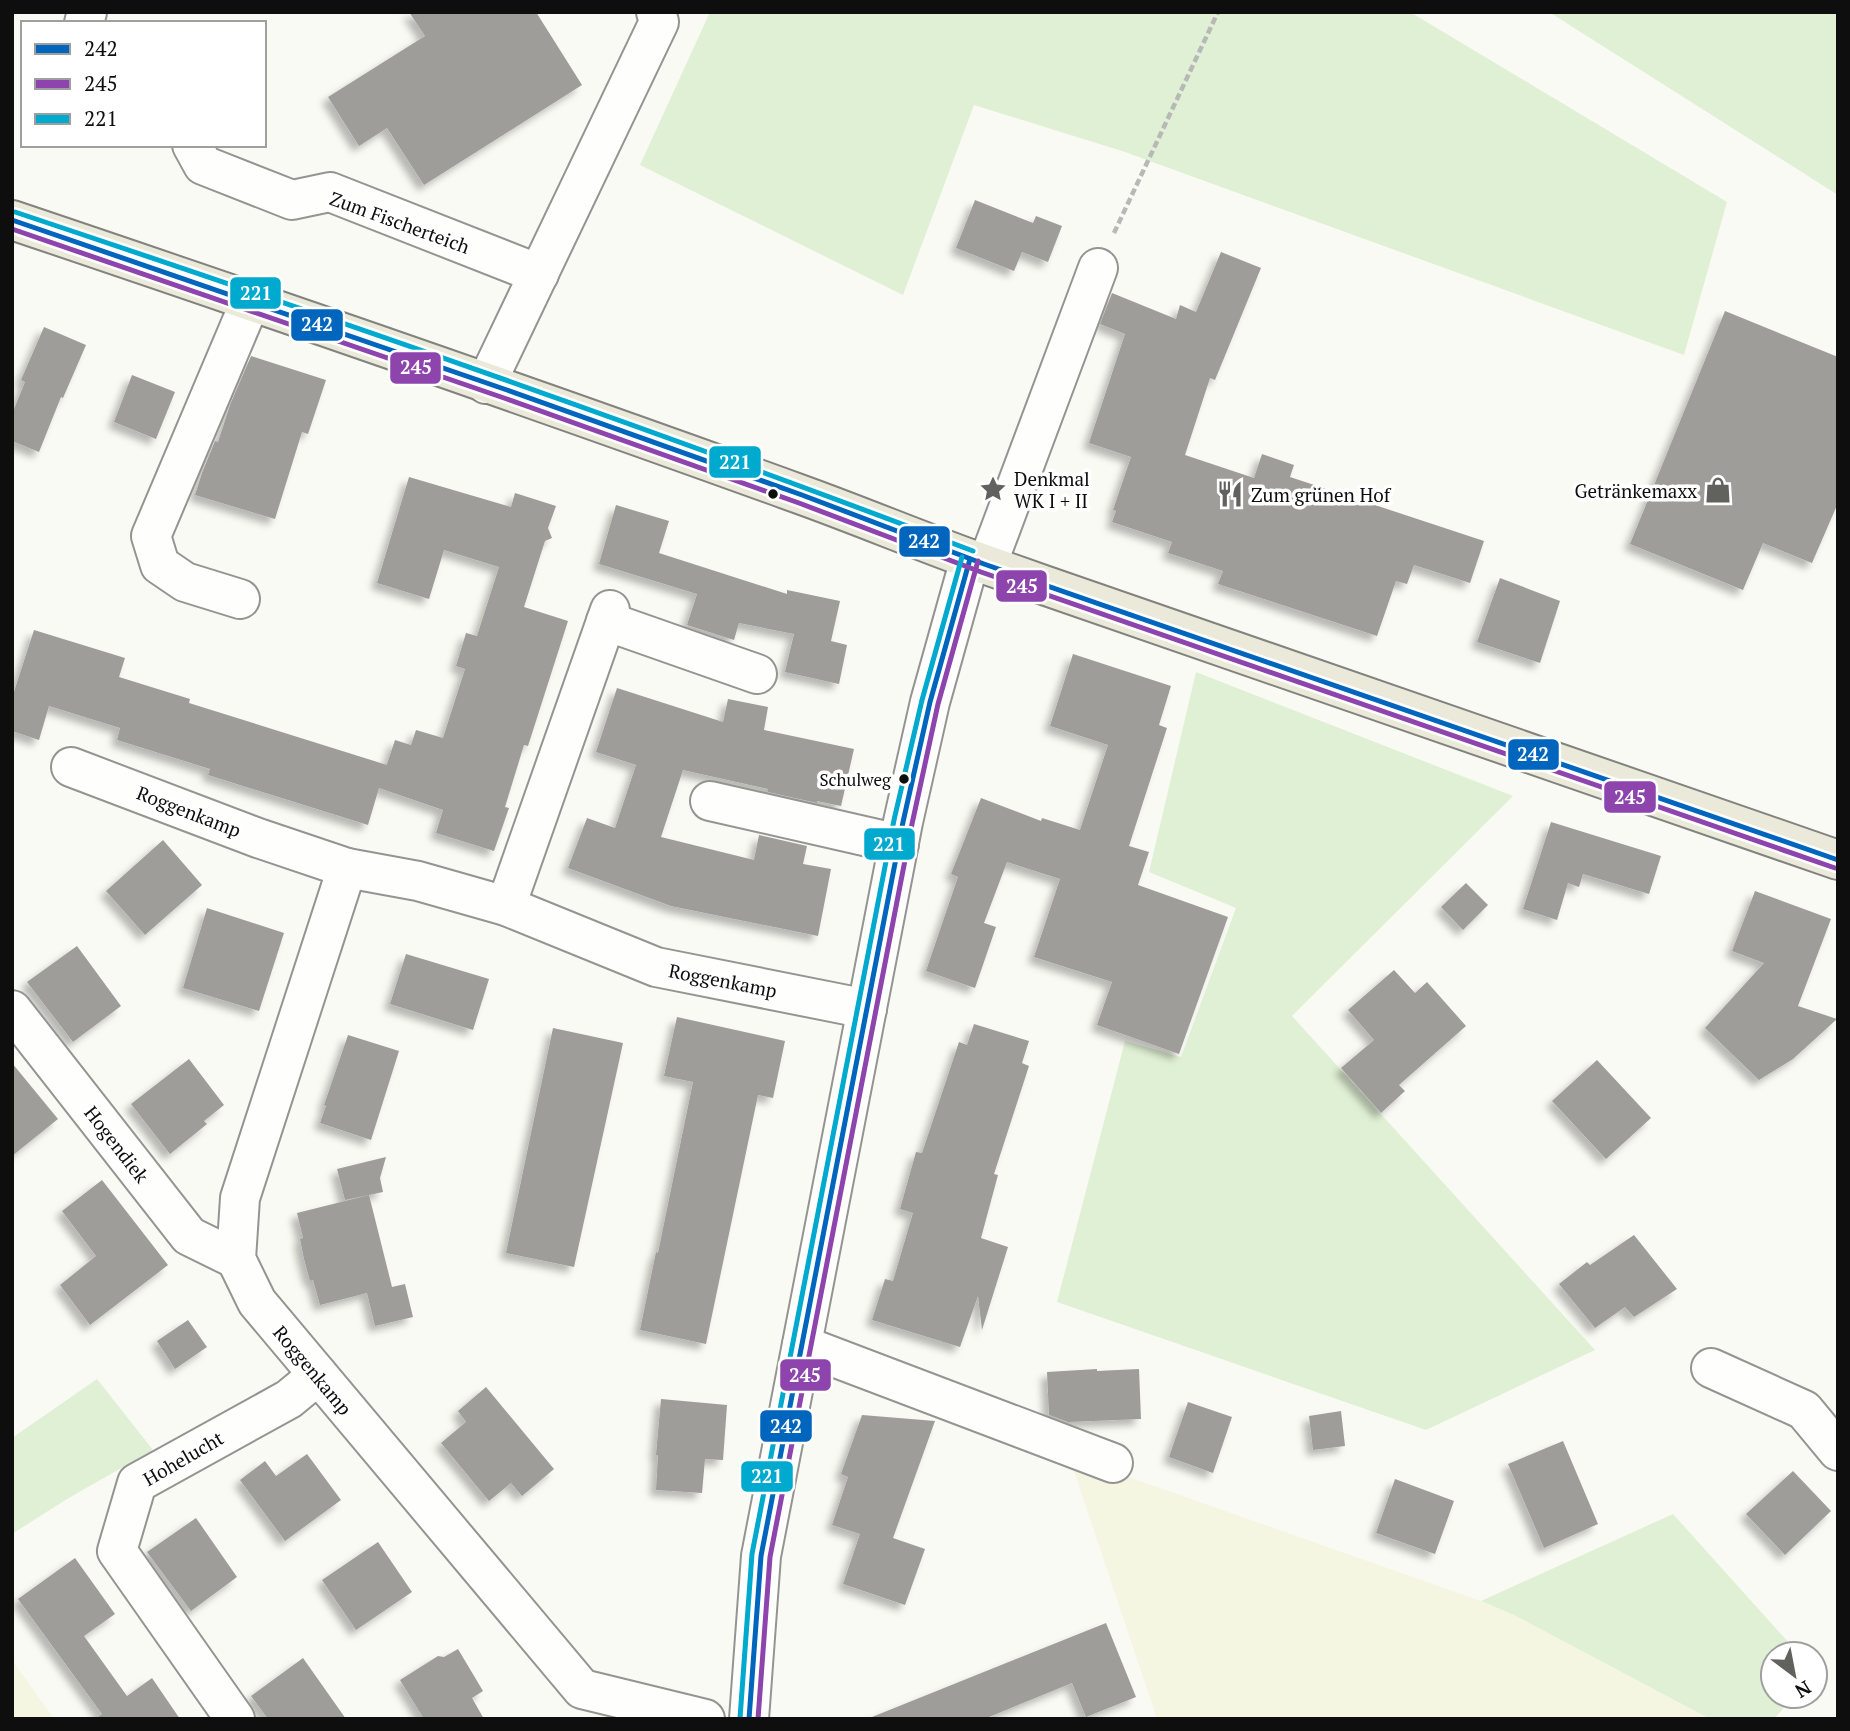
<svg xmlns="http://www.w3.org/2000/svg" width="1850" height="1731" font-family="'PT Serif',serif">
	<style>
		.farmland { fill: #f4f6e1 }
		.green { fill: #e0f0d4 }
		.building { fill: #9e9d99; filter: url(#shadow) }
		.lines { fill: none; stroke-linecap: round; stroke-linejoin: round }
		.minor-casing { stroke: #949492; stroke-width: 42 }
		.major-casing { stroke: #82827f; stroke-width: 42 }
		.path { stroke: #b8b8b7; stroke-width: 4.5; stroke-dasharray: 7 3.5; stroke-linecap: butt }
		.minor { stroke: #fefefd; stroke-width: 38 }
		.major { stroke: #ebeada; stroke-width: 38 }
		.bus-1-casing { stroke: #fff; stroke-width: 10 }
		.bus-2-casing { stroke: #fff; stroke-width: 10 }
		.bus-3-casing { stroke: #fff; stroke-width: 10 }
		.bus-1 { stroke: #0065bd; stroke-width: 5 }
		.bus-2 { stroke: #8e44ad; stroke-width: 5 }
		.bus-3 { stroke: #00a9ce; stroke-width: 5 }
		.bus-dot { fill: #0e0e0e; stroke: #fff; stroke-width: 2.5 }
		.labels { text-anchor: middle; dominant-baseline: central; stroke-width: 7; stroke-linejoin: round; paint-order: stroke }
		.bus-label { font-size: 17px; fill: #0e0e0e; stroke: #fff; text-anchor: end }
		.street-label { font-size: 19px; fill: #0e0e0e; stroke: #fff }
		.poi-label { font-size: 19px; fill: #0e0e0e; stroke: #fff; text-anchor: start }
		.line-badge { stroke: #fff; stroke-width: 2.5 }
		.badge-label { font-size: 19px; text-anchor: middle; font-weight: bold; fill: #fff }
	</style>
	<defs>
		<filter id="shadow"><feDropShadow dx="-6" dy="6" stdDeviation="3.5" flood-color="#0004"/></filter>
	</defs>
	<rect width="100%" height="100%" fill="#fafaf4"/>
	<g class="farmland">
		<polygon points="1069,1456 1481,1601 1514,1615 1710,1719 1157,1719"/>
		<polygon points="12,1660 54,1719 12,1719"/>
	</g>
	<g class="green">
		<polygon points="710,12 1410,12 1727,202 1684,355 1125,152 974,105 903,295 640,165"/>
		<polygon points="1549,12 1838,12 1838,195"/>
		<polygon points="1196,672 1513,796 1292,1016 1595,1350 1426,1430 1057,1302 1125,1041 1181,1057 1236,908 1149,872"/>
		<polygon points="97,1379 153,1450 67,1499 12,1534 12,1438"/>
		<polygon points="1673,1514 1799,1654 1773,1654 1773,1696 1794,1696 1774,1719 1710,1719 1514,1615 1481,1601"/>
	</g>
	<g class="building">
		<polygon points="409,12 536,12 582,85 424,185 387,128 359,146 328,97 425,36"/>
		<polygon points="975,200 1033,223 1036,216 1062,226 1048,262 1022,252 1014,271 956,248"/>
		<polygon points="1221,252 1261,268 1215,380 1210,378 1185,455 1254,478 1262,454 1294,465 1290,477 1484,541 1470,583 1414,565 1407,584 1396,581 1377,636 1218,584 1223,571 1168,553 1172,542 1112,522 1116,511 1113,510 1131,457 1089,443 1125,334 1100,324 1112,293 1176,319 1180,305 1196,312"/>
		<polygon points="1725,311 1838,357 1838,503 1812,563 1763,543 1743,590 1630,544"/>
		<polygon points="44,327 86,345 63,398 61,397 39,452 12,441 12,414 25,382 21,380"/>
		<polygon points="251,356 326,380 308,434 302,432 275,519 195,495 202,473 215,441 218,442 230,405"/>
		<polygon points="132,375 175,392 156,439 114,422"/>
		<polygon points="409,477 511,507 515,493 556,506 548,528 552,538 545,541 524,607 568,621 528,746 524,745 505,807 509,808 494,851 436,833 443,810 379,788 368,825 208,775 210,769 117,740 120,728 49,706 39,740 12,731 12,698 34,630 125,658 119,677 190,699 189,703 387,765 383,776 395,740 411,745 416,730 443,738 465,669 456,666 466,633 477,636 499,567 444,550 429,599 377,583"/>
		<polygon points="616,505 669,521 659,553 787,594 787,590 840,601 831,641 847,645 839,684 785,672 794,634 739,623 734,640 687,625 697,594 599,564"/>
		<polygon points="1500,578 1560,601 1540,663 1477,642"/>
		<polygon points="1073,654 1171,686 1159,725 1167,728 1129,846 1149,852 1138,885 1228,917 1179,1054 1097,1025 1112,982 1034,957 1060,879 1007,862 984,923 996,927 975,988 926,971 958,877 951,874 981,798 1041,821 1042,818 1080,830 1108,745 1050,726"/>
		<polygon points="617,688 723,722 728,699 768,707 764,730 854,749 841,806 817,801 817,803 768,792 768,789 683,770 661,837 754,860 759,835 807,846 803,864 831,869 818,936 671,906 568,868 587,818 615,828 636,765 596,752"/>
		<polygon points="1551,822 1661,856 1649,894 1583,874 1579,887 1568,883 1557,920 1523,909"/>
		<polygon points="163,840 202,885 145,935 106,891"/>
		<polygon points="1466,883 1488,905 1463,930 1441,907"/>
		<polygon points="1755,891 1831,919 1798,1006 1837,1019 1793,1059 1759,1080 1705,1028 1764,963 1732,951"/>
		<polygon points="207,908 284,933 259,1011 183,988"/>
		<polygon points="77,946 121,1006 73,1042 27,982"/>
		<polygon points="406,954 489,979 473,1030 390,1004"/>
		<polygon points="1394,970 1415,993 1427,982 1466,1026 1399,1085 1405,1091 1381,1113 1341,1068 1374,1040 1348,1010"/>
		<polygon points="677,1017 785,1041 773,1098 758,1095 706,1344 640,1330 656,1252 658,1253 693,1082 664,1076"/>
		<polygon points="974,1024 1029,1041 1022,1063 1029,1066 994,1174 998,1175 981,1238 1008,1247 982,1330 978,1296 960,1347 872,1320 885,1279 893,1281 913,1213 900,1209 916,1152 922,1153 959,1042 967,1045"/>
		<polygon points="553,1028 623,1043 574,1267 506,1253"/>
		<polygon points="348,1035 399,1051 371,1140 320,1123 326,1106 324,1105"/>
		<polygon points="189,1059 224,1105 204,1121 207,1124 170,1154 131,1104"/>
		<polygon points="1597,1060 1651,1118 1606,1159 1552,1101"/>
		<polygon points="12,1063 58,1119 12,1156"/>
		<polygon points="386,1157 380,1178 383,1192 345,1200 337,1169"/>
		<polygon points="102,1180 168,1265 90,1325 60,1285 96,1256 62,1211"/>
		<polygon points="369,1195 392,1287 405,1284 413,1317 375,1326 367,1293 320,1305 313,1280 310,1281 304,1259 300,1239 303,1238 297,1213"/>
		<polygon points="1634,1235 1677,1289 1634,1317 1625,1307 1595,1328 1559,1284 1587,1262 1590,1265"/>
		<polygon points="188,1320 207,1347 175,1369 157,1341"/>
		<polygon points="1097,1369 1097,1371 1139,1369 1141,1419 1068,1422 1049,1415 1047,1372"/>
		<polygon points="486,1387 554,1469 522,1496 511,1483 489,1501 441,1443 466,1422 458,1411"/>
		<polygon points="661,1399 727,1405 723,1460 705,1459 702,1493 656,1490 658,1455 656,1455"/>
		<polygon points="1188,1402 1232,1417 1213,1473 1169,1457"/>
		<polygon points="1341,1411 1345,1446 1313,1450 1309,1416"/>
		<polygon points="862,1415 935,1421 893,1538 925,1549 905,1605 843,1584 860,1534 832,1525 848,1477 841,1474"/>
		<polygon points="1563,1441 1598,1524 1544,1548 1508,1464"/>
		<polygon points="307,1454 341,1500 285,1541 240,1480 265,1461 276,1476"/>
		<polygon points="1793,1471 1831,1511 1785,1555 1746,1514"/>
		<polygon points="1395,1479 1454,1501 1435,1554 1376,1533"/>
		<polygon points="196,1518 237,1577 191,1611 147,1552"/>
		<polygon points="378,1542 412,1592 356,1630 322,1580"/>
		<polygon points="75,1558 115,1614 84,1636 127,1696 152,1678 180,1719 95,1719 102,1714 18,1599"/>
		<polygon points="1106,1623 1136,1697 1086,1717 1072,1683 984,1719 872,1719 872,1717"/>
		<polygon points="458,1649 483,1691 472,1698 484,1719 424,1719 400,1680 438,1656 444,1657"/>
		<polygon points="303,1658 346,1719 268,1719 251,1696"/>
	</g>
	<g class="lines">
		<g class="minor-casing">
			<g id="minor">
				<polyline points="84,23 87,12"/>
				<polyline points="192,145 203,165 292,200 330,192 539,274"/>
				<polyline points="486,384 659,22 656,12"/>
				<polyline points="987,565 1098,268"/>
				<polyline points="240,599 185,582 160,565 151,536 251,300"/>
				<polyline points="606,621 757,674"/>
				<polyline points="71,767 258,838 347,868 240,1198 236,1259 257,1302 582,1689 705,1719"/>
				<polyline points="710,801 899,844"/>
				<polyline points="347,868 418,881 506,906 656,967 867,1009"/>
				<polyline points="506,906 610,610"/>
				<polyline points="12,1010 189,1236 236,1259"/>
				<polyline points="802,1345 1113,1463"/>
				<polyline points="1711,1368 1804,1410 1838,1451"/>
				<polyline points="235,1719 117,1551 137,1483 289,1399 318,1375"/>
				<polyline points="749,1719 761,1556 903,822 930,702 970,559"/>
			</g>
		</g>
		<g class="major-casing">
			<path id="major" d="M12,220C276,309 540,400 802,495C863,517 922,542 984,564C1268,664 1553,761 1838,860"/>
		</g>
		<polyline class="path" points="1114,233 1218,12"/>
		<use href="#minor" class="minor"/>
		<use href="#major" class="major"/>
		<g class="bus-1-casing">
			<g id="bus-1">
				<polyline points="12,220 507,390 802,495 984,564 1838,860"/>
				<polyline points="749,1719 761,1556 903,822 930,702 970,559"/>
			</g>
		</g>
		<g class="bus-2-casing">
			<g id="bus-2">
				<polyline points="12,229 504,398 799,503 981,572 1835,868"/>
				<polyline points="758,1719 770,1557 912,824 938,704 978,561"/>
			</g>
		</g>
		<g class="bus-3-casing">
			<g id="bus-3">
				<path d="M15,212C336,319 656,430 973,551"/>
				<polyline points="740,1718 752,1554 894,820 922,700 962,557"/>
			</g>
		</g>
		<use href="#bus-1" class="bus-1"/>
		<use href="#bus-2" class="bus-2"/>
		<use href="#bus-3" class="bus-3"/>
	</g>
	<defs>
		<g id="sight-bare" transform="scale(2.1)"><path d="M0-6L1.8-2.2L6-1.7L2.9 1.2L3.7 5.4L0 3.3L-3.7 5.4L-2.9 1.2L-6-1.7L-1.8-2.2Z" fill="#61615e" stroke="#fff" stroke-width="2.5" paint-order="stroke"/></g>
		<g id="shop-bare" transform="scale(2.1)"><path d="M-5-2.5h2.3a2.7 3.5 0 0 1 5.4 0H5L5.5 6h-11ZM-1.5-2.5h3a1.5 2.3 0 0 0-3 0Z" fill="#61615e" stroke="#fff" stroke-width="2.5" paint-order="stroke"/></g>
		<g id="restaurant-bare" transform="scale(2.1)"><path d="M-5-6h1v4h1v-4h1v4h1v-4h1v5L-1.5 .5V6h-2V.5L-5-1ZM5-6V6H3V1.5H1.5Q1.5-4 5-6Z" fill="#61615e" stroke="#fff" stroke-width="2.5" paint-order="stroke"/></g>
	</defs>
	<g fill-rule="evenodd">
		<use href="#sight-bare" x="993" y="489"/>
		<use href="#shop-bare" x="1718" y="490"/>
		<use href="#restaurant-bare" x="1230" y="494"/>
	</g>
	<g class="bus-dot">
		<circle cx="773" cy="494" r="6"/>
		<circle cx="904" cy="779" r="6"/>
	</g>
	<g class="labels">
		<g class="bus-label">
			<text x="891" y="779">Schulweg</text>
		</g>
		<g class="street-label">
			<text transform="translate(400 222) rotate(20)">Zum Fischerteich</text>
			<text transform="translate(189 811) rotate(21)">Roggenkamp</text>
			<text transform="translate(723 980) rotate(11)">Roggenkamp</text>
			<text transform="translate(117 1144) rotate(52)">Hogendiek</text>
			<text transform="translate(313 1370) rotate(50)">Roggenkamp</text>
			<text transform="translate(183 1458) rotate(-30)">Hohelucht</text>
		</g>
		<g class="poi-label">
			<text x="1014" y="478">Denkmal<tspan x="1014" dy="22">WK I + II</tspan></text>
			<text x="1697" y="490" text-anchor="end">Getränkemaxx</text>
			<text x="1251" y="494">Zum grünen Hof</text>
		</g>
	</g>
	<g class="line-badge">
		<rect x="229" y="276" width="53" height="34" rx="7" fill="#00a9ce"/>
		<rect x="290" y="308" width="54" height="34" rx="7" fill="#0065bd"/>
		<rect x="389" y="351" width="53" height="34" rx="7" fill="#8e44ad"/>
		<rect x="708" y="445" width="54" height="34" rx="7" fill="#00a9ce"/>
		<rect x="898" y="525" width="53" height="33" rx="7" fill="#0065bd"/>
		<rect x="995" y="569" width="53" height="34" rx="7" fill="#8e44ad"/>
		<rect x="1507" y="738" width="53" height="33" rx="7" fill="#0065bd"/>
		<rect x="1603" y="780" width="54" height="34" rx="7" fill="#8e44ad"/>
		<rect x="863" y="827" width="53" height="34" rx="7" fill="#00a9ce"/>
		<rect x="779" y="1358" width="53" height="34" rx="7" fill="#8e44ad"/>
		<rect x="759" y="1409" width="54" height="34" rx="7" fill="#0065bd"/>
		<rect x="740" y="1460" width="54" height="33" rx="7" fill="#00a9ce"/>
	</g>
	<g class="badge-label">
		<text x="256" y="300">221</text>
		<text x="317" y="331">242</text>
		<text x="416" y="374">245</text>
		<text x="735" y="469">221</text>
		<text x="924" y="548">242</text>
		<text x="1022" y="593">245</text>
		<text x="1533" y="761">242</text>
		<text x="1630" y="804">245</text>
		<text x="889" y="851">221</text>
		<text x="805" y="1382">245</text>
		<text x="786" y="1433">242</text>
		<text x="767" y="1483">221</text>
	</g>
	<rect width="1850" height="1731" fill="none" stroke="#0e0e0e" stroke-width="28"/>
	<rect x="21" y="21" width="245" height="126" fill="#ffffff" stroke="#9f9f9f" stroke-width="2"/>
	<rect x="35" y="44" width="35" height="10" fill="#0065bd" stroke="#9f9f9f" stroke-width="2"/>
	<text x="84" y="56" font-size="21" fill="#0e0e0e">242</text>
	<rect x="35" y="79" width="35" height="10" fill="#8e44ad" stroke="#9f9f9f" stroke-width="2"/>
	<text x="84" y="91" font-size="21" fill="#0e0e0e">245</text>
	<rect x="35" y="114" width="35" height="10" fill="#00a9ce" stroke="#9f9f9f" stroke-width="2"/>
	<text x="84" y="126" font-size="21" fill="#0e0e0e">221</text>
	<g transform="translate(1794 1675) rotate(148)"><circle r="33" fill="#ffffff" stroke="#9f9f9f" stroke-width="2"/>
	<path d="M0-5L12 26L0 18L-12 26Z" fill="#61615e"/>
	<text y="-10" font-size="19" font-weight="bold" text-anchor="middle" fill="#0e0e0e">N</text>
	</g>
</svg>
